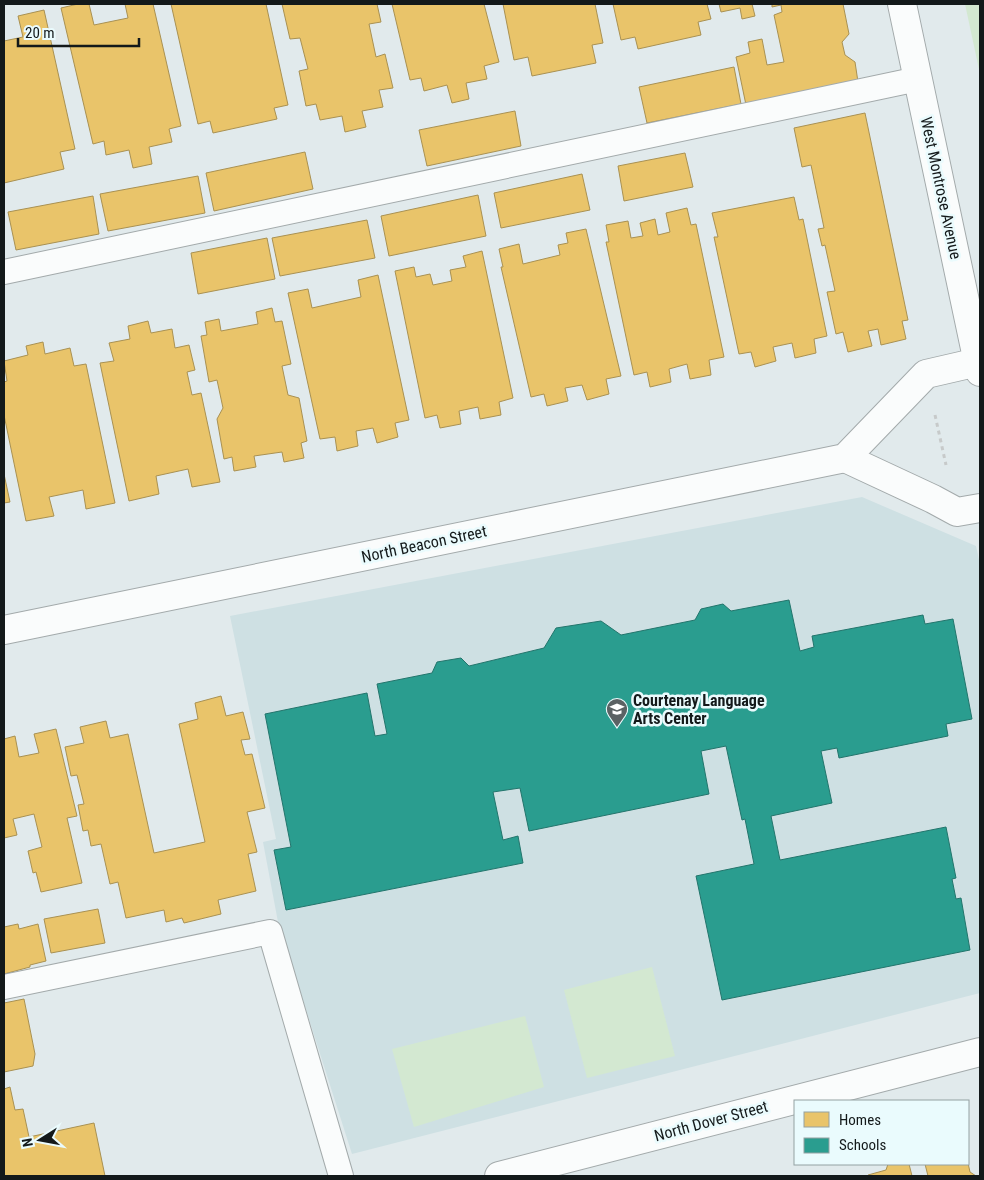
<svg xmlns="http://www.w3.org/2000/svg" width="984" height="1180" font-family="'Roboto Condensed',sans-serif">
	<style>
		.built { fill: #cee0e3 }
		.green { fill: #d3e8d1 }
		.homes { fill: #e9c46a; stroke: #a99152 }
		.schools { fill: #2a9d8f; stroke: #23756c }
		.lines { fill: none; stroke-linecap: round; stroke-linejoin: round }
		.service-casing { stroke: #a3aaab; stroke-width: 26 }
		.minor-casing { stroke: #a3aaab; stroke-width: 30 }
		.secondary-casing { stroke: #a3aaab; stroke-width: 30 }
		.path { stroke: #c7caca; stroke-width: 3; stroke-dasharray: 4 4; stroke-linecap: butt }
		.service { stroke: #fafcfc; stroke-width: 24 }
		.minor { stroke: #fafcfc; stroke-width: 28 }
		.secondary { stroke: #fafcfc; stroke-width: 28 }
		.labels { text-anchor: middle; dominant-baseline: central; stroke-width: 5; stroke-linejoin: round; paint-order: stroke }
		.street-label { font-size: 16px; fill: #13191a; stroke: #eafbfd }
		.poi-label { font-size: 16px; font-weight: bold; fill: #13191a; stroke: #eafbfd; text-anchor: start }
	</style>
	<rect width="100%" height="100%" fill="#e1eaec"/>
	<polygon class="built" points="862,497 976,546 980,564 980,993 352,1154 278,922 263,842 276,839 230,616"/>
	<g class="green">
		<polygon points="965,4 980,4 980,74"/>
		<polygon points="652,967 675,1056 587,1078 564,990"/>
		<polygon points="525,1016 544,1087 414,1127 392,1049"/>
	</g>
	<g class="homes">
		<polygon points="78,4 89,4 94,25 128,18 125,4 153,4 181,126 169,129 172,142 149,147 152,164 133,168 129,150 106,155 104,141 93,144 61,8"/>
		<polygon points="171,4 266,4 288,105 274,108 277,119 213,133 210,121 198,124"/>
		<polygon points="282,4 377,4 381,22 369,24 376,57 385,54 393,88 379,90 383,107 362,111 366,127 345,132 342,116 320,120 316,104 306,106 299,71 308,69 300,38 290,39"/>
		<polygon points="392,4 484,4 499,62 484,66 487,79 466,83 469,99 452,103 447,85 424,91 421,78 410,80"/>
		<polygon points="503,4 595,4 603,43 592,45 596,63 532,76 528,57 514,60"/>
		<polygon points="613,4 707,4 711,19 698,22 701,35 638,49 635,37 621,40"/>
		<polygon points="719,4 752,4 755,16 742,19 740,8 721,12"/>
		<polygon points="772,4 843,4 849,34 842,42 845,55 855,62 858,82 746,105 736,57 750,53 748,42 762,39 767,65 784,62 774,15 782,12 781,5 772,7"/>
		<polygon points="44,10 75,149 60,152 64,169 4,183 4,41 23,37 18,16"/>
		<polygon points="734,67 741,104 647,123 639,87"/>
		<polygon points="515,111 521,146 427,166 419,130"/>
		<polygon points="865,113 908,320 902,321 906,339 881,345 878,329 868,331 872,346 848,352 843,332 836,334 827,292 835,291 825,245 822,246 818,229 824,228 811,165 802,167 794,128"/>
		<polygon points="305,152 313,189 214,211 206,173"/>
		<polygon points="685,153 693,187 624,201 618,166"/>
		<polygon points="582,174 590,210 501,228 494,193"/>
		<polygon points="198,176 205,213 108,231 100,194"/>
		<polygon points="478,195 486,236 389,256 381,216"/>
		<polygon points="93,196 99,234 16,250 8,212"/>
		<polygon points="794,197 799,220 803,219 827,336 814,339 816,353 795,358 792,343 773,347 776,361 755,367 751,352 739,354 714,237 718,237 712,213"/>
		<polygon points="687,208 691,225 696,224 724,357 709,360 711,375 690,379 687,364 669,369 671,382 650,387 647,372 634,375 606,242 609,242 606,225 628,221 631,238 643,236 640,223 655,219 658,235 670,232 666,213"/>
		<polygon points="367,220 375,258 280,276 272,238"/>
		<polygon points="586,229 621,376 606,379 609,394 587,400 582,385 565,388 568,401 547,406 544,394 531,397 501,267 503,267 499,249 519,244 523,264 560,255 558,245 568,243 566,233"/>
		<polygon points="267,238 275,279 198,294 191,253"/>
		<polygon points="482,251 513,398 499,402 501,415 480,419 478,407 459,411 461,424 440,428 437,415 425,418 395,271 414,267 416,277 430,274 433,285 452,281 450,270 466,267 463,256"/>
		<polygon points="378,275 409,420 395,423 398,437 377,443 373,428 356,431 358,446 337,451 335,437 320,439 288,293 308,289 312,308 361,297 358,280"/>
		<polygon points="272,308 275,322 282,321 291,364 282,366 288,395 299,398 307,441 301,443 304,458 284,462 282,452 254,456 256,467 234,471 232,457 224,459 217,419 223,408 217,380 209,382 201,336 207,335 205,322 219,319 221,331 258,324 256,312"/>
		<polygon points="148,321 151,333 172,329 175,348 189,345 195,370 187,372 192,395 201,393 220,482 192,487 188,469 156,476 159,494 129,501 100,363 114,361 109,343 130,339 128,326"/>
		<polygon points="43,342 45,354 70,348 74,366 86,364 115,503 86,509 83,490 49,497 54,516 26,521 4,415 4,382 7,381 4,361 28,355 26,346"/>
		<polygon points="4,474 10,502 4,503"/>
		<polygon points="221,696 226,716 243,712 250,739 241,740 245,755 252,754 265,808 247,812 257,852 248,854 256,891 218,900 221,914 184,923 182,918 166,922 164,910 126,918 118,882 110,884 101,844 91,846 88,830 83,831 78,805 84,804 77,775 71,776 65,747 84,743 80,727 106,721 110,738 128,734 154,853 205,842 179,724 198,719 195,703"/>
		<polygon points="56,729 77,816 67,818 82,883 41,892 36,872 33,873 28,851 42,847 34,814 13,819 17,835 4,838 4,739 15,736 19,757 39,753 34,734"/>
		<polygon points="98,909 105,943 51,953 44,919"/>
		<polygon points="18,924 19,929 38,924 46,961 30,965 30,967 4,974 4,927"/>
		<polygon points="24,999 35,1054 33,1066 4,1072 4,1003"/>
		<polygon points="10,1087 15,1110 23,1109 29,1137 94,1123 105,1176 4,1176 4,1089"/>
		<polygon points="968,1163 970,1172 976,1176 928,1176 925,1164"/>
		<polygon points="888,1164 909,1164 912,1176 869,1176 868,1175 886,1170"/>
	</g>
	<polygon class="schools" points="789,600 800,651 814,647 812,636 923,615 925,624 953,619 972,719 946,724 948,736 839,758 837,748 821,751 832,803 771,816 780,860 946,827 956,878 952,879 956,899 961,898 970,950 722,1000 696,876 754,864 745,819 742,820 726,746 701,751 709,794 529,831 520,788 493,792 503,840 518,836 523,863 286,910 274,850 291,847 265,714 367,693 375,736 387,734 377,684 432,673 437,662 461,658 469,666 544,648 556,628 601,621 621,635 695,620 701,609 723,604 731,611"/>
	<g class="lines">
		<g class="service-casing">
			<g id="service">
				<polyline points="4,272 918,79"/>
				<polyline points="4,987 270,932 341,1176"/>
			</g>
		</g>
		<g class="minor-casing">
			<g id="minor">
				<polyline points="845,458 933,499 957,512 980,508"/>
				<polyline points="4,630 845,458 926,374 978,362"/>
				<polyline points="499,1176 980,1052"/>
			</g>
		</g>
		<g class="secondary-casing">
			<polyline id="secondary" points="902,4 980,372"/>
		</g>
		<polyline class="path" points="935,415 946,465"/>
		<use href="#service" class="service"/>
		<use href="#minor" class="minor"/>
		<use href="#secondary" class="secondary"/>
	</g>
	<defs>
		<g id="school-pin" transform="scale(1.125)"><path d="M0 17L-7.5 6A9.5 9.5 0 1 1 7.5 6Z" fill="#5b6264" stroke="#eafbfd"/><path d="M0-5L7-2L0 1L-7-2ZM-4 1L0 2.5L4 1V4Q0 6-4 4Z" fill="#fff"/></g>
	</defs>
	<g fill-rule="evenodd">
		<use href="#school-pin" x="617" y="709"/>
	</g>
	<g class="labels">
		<g class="street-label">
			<text transform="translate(941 188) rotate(78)">West Montrose Avenue</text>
			<text transform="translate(424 544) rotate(-12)">North Beacon Street</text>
			<text transform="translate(711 1121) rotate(-15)">North Dover Street</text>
		</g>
		<g class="poi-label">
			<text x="633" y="700">Courtenay Language<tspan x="633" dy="18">Arts Center</tspan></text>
		</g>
	</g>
	<rect width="984" height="1180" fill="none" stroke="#13191a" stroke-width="10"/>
	<rect x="794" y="1100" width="175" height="65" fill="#eafbfd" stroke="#94a1a2"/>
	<rect x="804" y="1112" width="25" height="15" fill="#e9c46a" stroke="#94a1a2"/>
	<text x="839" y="1125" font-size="15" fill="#13191a">Homes</text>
	<rect x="804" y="1138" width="25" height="15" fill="#2a9d8f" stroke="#94a1a2"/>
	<text x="839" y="1150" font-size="15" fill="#13191a">Schools</text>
	<g transform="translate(40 1140) rotate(259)" stroke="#eafbfd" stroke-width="4" paint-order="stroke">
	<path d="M0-4L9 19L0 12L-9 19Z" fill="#13191a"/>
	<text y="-8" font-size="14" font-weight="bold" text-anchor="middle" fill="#13191a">N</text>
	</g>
	<path d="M18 38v8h121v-8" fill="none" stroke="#13191a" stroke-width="2.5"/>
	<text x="25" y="38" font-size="15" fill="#13191a" stroke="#eafbfd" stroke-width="4" paint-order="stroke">20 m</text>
</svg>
